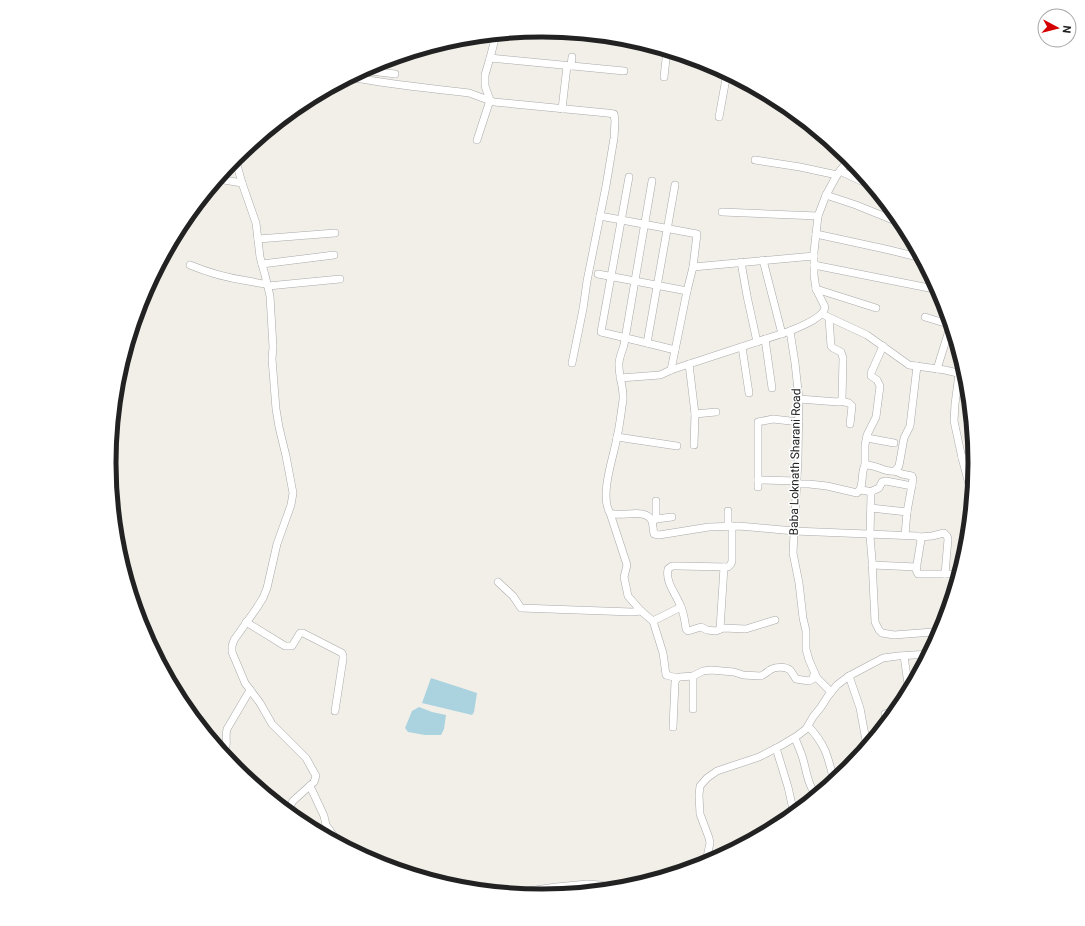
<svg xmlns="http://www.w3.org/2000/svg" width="1085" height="926" font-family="Roboto,sans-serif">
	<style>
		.water { fill: #aad3df }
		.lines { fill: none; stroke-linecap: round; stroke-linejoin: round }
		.minor-casing { stroke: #a9a9a9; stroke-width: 8 }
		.minor { stroke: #fff; stroke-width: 7 }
		.labels { text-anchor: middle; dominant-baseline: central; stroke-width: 3; stroke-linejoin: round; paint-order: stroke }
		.street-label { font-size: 12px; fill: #222; stroke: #fff }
		.rim { fill: none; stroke: #222; stroke-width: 5 }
	</style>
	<rect width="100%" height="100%" fill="#f2efe9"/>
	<g class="water">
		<polygon points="431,678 477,693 474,712 472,715 422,703"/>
		<polygon points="419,707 432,712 446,715 444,729 441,735 425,735 408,732 405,728 412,711"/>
	</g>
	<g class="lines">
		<g class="minor-casing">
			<g id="minor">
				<polyline points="490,58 624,71"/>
				<polyline points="699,62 699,60"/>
				<polyline points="571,66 572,57"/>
				<polyline points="363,70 395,74"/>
				<path d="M350,77C387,84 424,88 461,92L469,93L494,102L607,113L614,114L615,121L614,138L606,186L587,281L583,309L572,363"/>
				<polyline points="664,77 667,50"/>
				<polyline points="562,109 567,66"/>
				<polyline points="719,117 727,73"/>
				<polyline points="823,136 822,138 827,139"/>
				<polyline points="477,140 490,100 485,86 485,75 490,58 496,35"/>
				<polyline points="235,158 242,183 256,223 260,257 265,275 270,296 273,347 272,359 276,409 279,427 286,456 293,493 291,505 277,544 267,588 263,598 256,609 234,640 232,646 232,652 245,683 260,703 272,724 306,758 316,776 314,782 293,801 287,811"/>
				<polyline points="755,160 800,167 837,175"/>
				<polyline points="840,171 874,187"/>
				<polyline points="629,177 601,332 647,343"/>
				<polyline points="218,179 242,183"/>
				<path d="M652,181L624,345C622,352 618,360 619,366C619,378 624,388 623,400C621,412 620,425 617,437C614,456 599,495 610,513C621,518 646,507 652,521C653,524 653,530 654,534L659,535L709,527L739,526L794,531L917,536L919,537L921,540L916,570L918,574H959"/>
				<polyline points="675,185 647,343 675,350"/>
				<polyline points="826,195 856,205 903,224"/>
				<polyline points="722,212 818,216"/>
				<polyline points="600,216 697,234 693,267 687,291 671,370"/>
				<polyline points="816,234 885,249 922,258"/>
				<polyline points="258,239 335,233"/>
				<polyline points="763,260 782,334"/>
				<polyline points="741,262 747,296 757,342"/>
				<polyline points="262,264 334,255"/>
				<path d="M190,265C209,273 228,278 248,281C255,282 260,284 267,284"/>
				<polyline points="814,265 939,290"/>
				<polyline points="693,267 814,256"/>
				<polyline points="598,274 687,291"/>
				<polyline points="268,286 340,279"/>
				<polyline points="816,289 876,308"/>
				<polyline points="822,314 867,335 909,365 945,370 966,375"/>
				<polyline points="925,317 951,325"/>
				<polyline points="790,331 795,363 799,399 798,459 793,553 799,583 803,618 806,631 806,649 809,660 817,678 831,692"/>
				<polyline points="765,339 772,388"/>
				<polyline points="742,347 749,393"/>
				<polyline points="689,364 695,414 694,445"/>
				<polyline points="937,369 951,324"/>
				<polyline points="959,374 955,404 954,421 962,458 972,495"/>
				<path d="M620,378L660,375L671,370L790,331C799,327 824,318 825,307L816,289L814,275V252L818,216L826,195L837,175L850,158"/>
				<polyline points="799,399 838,402 842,400 843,358 841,352 833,348 831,346 829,318"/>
				<polyline points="840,401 849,403 852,406 850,424"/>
				<polyline points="695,414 716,412"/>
				<polyline points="617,437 677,446"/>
				<polyline points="867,438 894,443"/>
				<polyline points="962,458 975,457"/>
				<polyline points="865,465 865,445 867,435 876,417 880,386 877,380 871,376 871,373 883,346"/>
				<polyline points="895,471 902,474 912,476 913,479 907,512 905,535"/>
				<polyline points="758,480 797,481"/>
				<path d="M796,484H809L827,486L857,493C865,487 860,474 865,465C876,464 885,473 895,471L899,466L904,438L910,426L917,366"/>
				<polyline points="758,487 758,422 773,419 799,422"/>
				<polyline points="860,490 868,491 871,494 870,536 872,560 875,622 879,630 882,633 894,635 933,632 935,633 937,638"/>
				<polyline points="870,492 879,488 882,482 886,481 912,486"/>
				<polyline points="871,508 907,512"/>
				<polyline points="610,513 627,565 624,577 628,596 641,611 653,621 663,653 666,675 677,678"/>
				<polyline points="656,519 672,517"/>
				<polyline points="652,521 656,519 656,501"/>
				<polyline points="728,526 728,511"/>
				<path d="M732,526V561L731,564L728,567L678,566H672L668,569C665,583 677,595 681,607C684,614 685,621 686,629L688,631L701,627L707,630L716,631L723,628L746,629L775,620"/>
				<polyline points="919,537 932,536 944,533 947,536 948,539 945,574"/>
				<polyline points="872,565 917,567"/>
				<polyline points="498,582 513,596 521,608 632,612 641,611"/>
				<polyline points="653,621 681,607"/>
				<polyline points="246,622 285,646 292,646 300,633 303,633 342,653 343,656 343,659 335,711"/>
				<polyline points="720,629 724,567"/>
				<polyline points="904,656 909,691"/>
				<polyline points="849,676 860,708 867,746"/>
				<polyline points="693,709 693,676"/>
				<polyline points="885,714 898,709"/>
				<path d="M808,726C826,745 828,757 834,781"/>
				<path d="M673,727L675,682L677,678L680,677L693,676L703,671L711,670L734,672L743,675L761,676C765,674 767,672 770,670C774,667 785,666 790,670C792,672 794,676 796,679L809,681L813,679L814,674"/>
				<path d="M795,738C797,743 799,748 801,753C806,765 807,787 817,795"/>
				<polyline points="776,748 788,787 794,814"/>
				<path d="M222,752C230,745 224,739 227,729L250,690"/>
				<polyline points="310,786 324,816 326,825 339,843"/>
				<polyline points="277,802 288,808"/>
				<polyline points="704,864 707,857 710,843 709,838 700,814 699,795 700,786 707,778 717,771 759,757 782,745 797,736 806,729 813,717 821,707 828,696 837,685 849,676 883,658 898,656 929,654"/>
				<polyline points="515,893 556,887 587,884 600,885 616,889"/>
			</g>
		</g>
		<use href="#minor" class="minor"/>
	</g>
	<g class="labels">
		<g class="street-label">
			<text transform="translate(795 462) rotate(-89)">Baba Loknath Sharani Road</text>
		</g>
	</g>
	<path d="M0 0H1085V926H0ZM116 463a426 426 0 1 1 852 0a426 426 0 1 1-852 0Z" fill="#fff" fill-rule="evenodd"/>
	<path class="rim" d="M116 463a426 426 0 1 1 852 0a426 426 0 1 1-852 0Z"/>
	<g transform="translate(1057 28) rotate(97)"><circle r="19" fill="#ffffff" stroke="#a7a7a7"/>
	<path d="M0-3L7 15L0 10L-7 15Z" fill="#d40000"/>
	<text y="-6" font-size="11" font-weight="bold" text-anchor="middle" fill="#222222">N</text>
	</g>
</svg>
